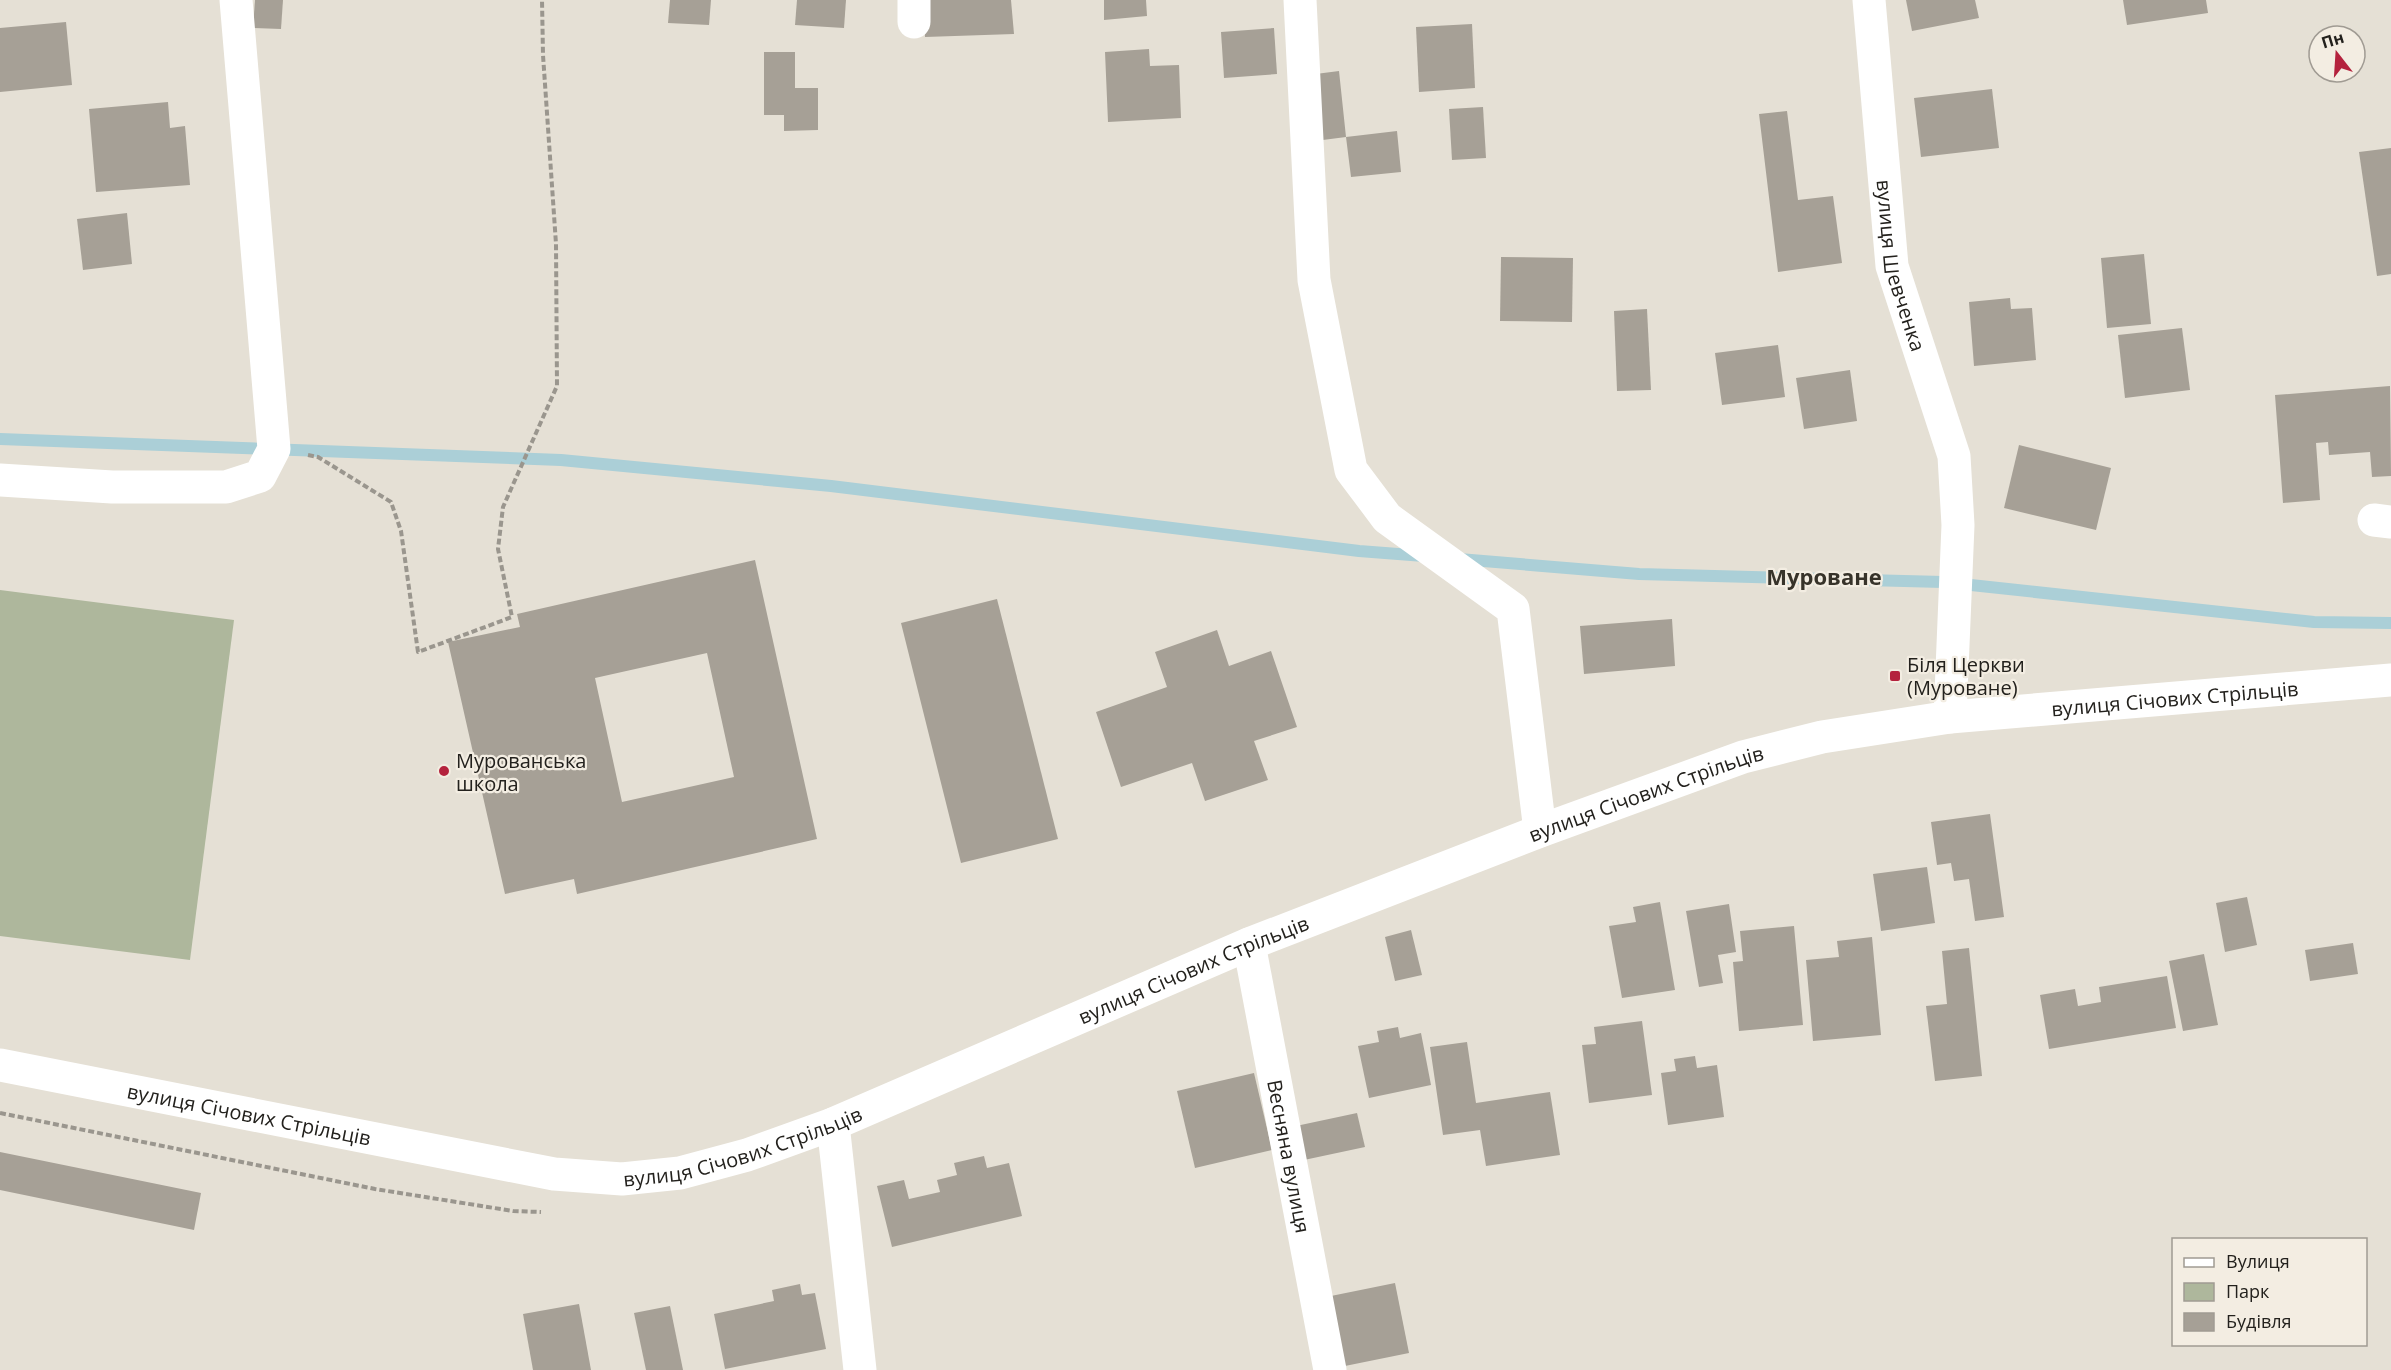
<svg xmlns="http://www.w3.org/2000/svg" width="2391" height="1370" font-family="'Open Sans',sans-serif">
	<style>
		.green { fill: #aeb79c }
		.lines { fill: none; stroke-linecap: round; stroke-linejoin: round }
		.stream { stroke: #abcfd7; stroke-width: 12 }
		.building { fill: #a6a096; fill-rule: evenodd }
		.path { stroke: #9a968e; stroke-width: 4; stroke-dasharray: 6 3; stroke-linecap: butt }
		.minor { stroke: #fff; stroke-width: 33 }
		.poi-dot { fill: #b4223d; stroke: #f3ede2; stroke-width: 2 }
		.labels { text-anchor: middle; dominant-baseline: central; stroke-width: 4.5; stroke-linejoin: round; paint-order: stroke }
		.street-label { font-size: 20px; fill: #23211d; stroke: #f3ede2 }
		.poi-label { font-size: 20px; fill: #23211d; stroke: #f3ede2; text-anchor: start }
		.quarter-label { font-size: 22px; font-weight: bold; fill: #37332a; stroke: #f3ede2 }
	</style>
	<rect width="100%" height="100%" fill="#e5e0d5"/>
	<polygon class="green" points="0,590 234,620 190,960 0,936"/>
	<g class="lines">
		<g class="stream">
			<polyline points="0,439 561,460 831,486 1359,551 1424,556"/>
			<polyline points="1459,559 1639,574 1943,582 2314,622 2391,623"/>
		</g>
	</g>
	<g class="building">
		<polygon points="255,0 283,0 281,29 253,28"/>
		<polygon points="670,0 711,0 709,25 668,23"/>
		<polygon points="797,0 846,0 844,28 795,25"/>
		<polygon points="924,0 1011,0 1014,34 925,37"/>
		<polygon points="1104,0 1146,0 1147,16 1104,20"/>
		<polygon points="1906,0 1975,0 1979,18 1912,31"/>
		<polygon points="2123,0 2206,0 2208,13 2127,25"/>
		<polygon points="66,22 72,85 0,92 0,28"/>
		<polygon points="1472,24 1475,88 1419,92 1416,27"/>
		<polygon points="1274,28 1277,74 1224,78 1221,32"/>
		<polygon points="1149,49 1150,66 1179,65 1181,118 1108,122 1105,52"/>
		<polygon points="764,52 795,52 795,88 818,88 818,130 784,131 784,115 764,115"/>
		<polygon points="1339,71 1346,137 1397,131 1401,172 1351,177 1346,137 1315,141 1308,75"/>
		<polygon points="1992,89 1999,148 1921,157 1914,98"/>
		<polygon points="168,102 170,128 185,126 190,185 96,192 89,109"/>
		<polygon points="1483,107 1486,158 1452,160 1449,109"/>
		<polygon points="1787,111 1798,200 1833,196 1842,263 1778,272 1759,114"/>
		<polygon points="2391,148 2391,274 2377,276 2359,152"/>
		<polygon points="127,213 132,264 83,270 77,219"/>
		<polygon points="2144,254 2151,324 2107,328 2101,258"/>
		<polygon points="1501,257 1573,258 1572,322 1500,321"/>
		<polygon points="2010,298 2011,309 2032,308 2036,360 1974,366 1969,302"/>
		<polygon points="1647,309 1651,390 1617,391 1614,311"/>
		<polygon points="2182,328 2190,390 2125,398 2118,335"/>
		<polygon points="1778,345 1785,397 1722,405 1715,353"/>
		<polygon points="1850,370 1857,421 1804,429 1796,378"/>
		<polygon points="2390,386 2391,476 2372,477 2370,452 2329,455 2328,442 2316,443 2320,500 2283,503 2275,395"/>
		<polygon points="2019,445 2111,468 2096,530 2004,508"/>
		<path d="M755,560L817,839L577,894L574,879L505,894L448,642L520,627L517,614ZM707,653L734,777L622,802L595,678Z"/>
		<polygon points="997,599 1058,839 961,863 901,623"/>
		<polygon points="1672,619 1675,666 1584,674 1580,626"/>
		<polygon points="1217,630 1229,666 1271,651 1297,727 1254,741 1268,780 1205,801 1192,763 1121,787 1096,712 1167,687 1155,652"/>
		<polygon points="1990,814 2004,917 1975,921 1969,879 1954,881 1951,863 1937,865 1931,822"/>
		<polygon points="1927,867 1935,923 1881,931 1873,874"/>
		<polygon points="2247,897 2257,945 2225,952 2216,903"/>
		<polygon points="1660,902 1675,990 1622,998 1609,926 1636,922 1633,907"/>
		<polygon points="1729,904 1736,952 1718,955 1723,983 1699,987 1686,911"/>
		<polygon points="1794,926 1803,1025 1739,1031 1733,962 1743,961 1740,931"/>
		<polygon points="1411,930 1422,975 1395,981 1385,937"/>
		<polygon points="1872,937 1881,1035 1813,1041 1806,960 1839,957 1837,941"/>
		<polygon points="2353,943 2358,974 2310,981 2305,950"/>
		<polygon points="1969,948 1982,1076 1935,1081 1926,1006 1947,1004 1942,951"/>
		<polygon points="2204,954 2218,1025 2183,1031 2169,961"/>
		<polygon points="2167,976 2176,1028 2049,1049 2040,995 2075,989 2078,1006 2101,1002 2099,987"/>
		<polygon points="1642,1021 1652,1095 1589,1103 1582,1045 1596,1044 1594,1027"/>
		<polygon points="1398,1027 1400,1038 1421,1033 1431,1085 1369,1098 1358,1046 1379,1042 1377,1031"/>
		<polygon points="1467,1042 1476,1103 1550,1092 1560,1155 1486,1166 1480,1130 1443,1135 1430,1047"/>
		<polygon points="1695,1056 1697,1068 1717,1065 1724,1117 1668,1125 1661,1073 1676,1071 1674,1059"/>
		<polygon points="1254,1073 1272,1150 1195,1168 1177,1091"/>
		<polygon points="1357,1113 1365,1147 1304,1160 1296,1126"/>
		<polygon points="0,1152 201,1193 194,1230 0,1190"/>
		<polygon points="984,1156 987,1168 1009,1163 1022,1216 892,1247 877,1186 904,1180 909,1199 940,1192 937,1180 957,1175 954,1163"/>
		<polygon points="1395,1283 1409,1353 1340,1367 1326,1297"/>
		<polygon points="800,1284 802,1295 815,1293 826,1349 725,1369 714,1314 774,1301 772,1290"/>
		<polygon points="579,1304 591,1370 533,1370 523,1314"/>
		<polygon points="670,1306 683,1370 646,1370 634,1313"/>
	</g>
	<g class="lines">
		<g class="path">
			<polyline points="308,455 318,457 391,502 401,531 418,652 512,617 498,549 503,507 557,386 556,244 543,55 542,0"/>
			<polyline points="0,1113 375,1189 513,1211 541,1212"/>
		</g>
		<g class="minor">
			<polyline points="914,0 914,22"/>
			<polyline points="1300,0 1314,280 1351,470 1387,518 1513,609 1540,831"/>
			<path id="s1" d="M1869,0L1892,266L1954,456L1958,525L1950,717"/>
			<polyline points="0,480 112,487 226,487 260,476 274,449 236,0"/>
			<polyline points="2374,520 2391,522"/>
			<path id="s2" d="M1249,944L1330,1370"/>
			<path id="s3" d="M0,1065L554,1174L622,1179L680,1173L747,1155L833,1124L1249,944L1540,831L1743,757L1822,737L1950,717L2391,680"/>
			<polyline points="833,1124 860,1370"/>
		</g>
	</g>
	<g class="poi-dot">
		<rect x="1889" y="670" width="12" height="12" rx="3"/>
		<circle cx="444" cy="771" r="6"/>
	</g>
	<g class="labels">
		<g class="street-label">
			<text stroke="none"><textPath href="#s1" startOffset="268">вулиця Шевченка</textPath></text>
			<text stroke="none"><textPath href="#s3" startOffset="2270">вулиця Січових Стрільців</textPath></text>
			<text stroke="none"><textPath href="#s3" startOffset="1730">вулиця Січових Стрільців</textPath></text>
			<text stroke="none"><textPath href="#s3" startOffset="1244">вулиця Січових Стрільців</textPath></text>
			<text stroke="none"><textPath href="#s3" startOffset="254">вулиця Січових Стрільців</textPath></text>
			<text stroke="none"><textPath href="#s3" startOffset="758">вулиця Січових Стрільців</textPath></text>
			<text stroke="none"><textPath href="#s2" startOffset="216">Весняна вулиця</textPath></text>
		</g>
		<g class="poi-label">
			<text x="1907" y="664">Біля Церкви<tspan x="1907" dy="23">(Муроване)</tspan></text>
			<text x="456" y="760">Мурованська<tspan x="456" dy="23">школа</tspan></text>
		</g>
		<g class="quarter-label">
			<text x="1824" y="576">Муроване</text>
		</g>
	</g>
	<rect x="2172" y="1238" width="195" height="108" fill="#f3ede2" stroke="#a09b93" stroke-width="1.5"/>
	<rect x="2184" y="1258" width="30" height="9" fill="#ffffff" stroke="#a09b93" stroke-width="1.5"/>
	<text x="2226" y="1268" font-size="18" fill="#23211d">Вулиця</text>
	<rect x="2184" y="1283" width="30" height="18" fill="#aeb79c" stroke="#a09b93" stroke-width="1.5"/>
	<text x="2226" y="1298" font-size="18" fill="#23211d">Парк</text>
	<rect x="2184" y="1313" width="30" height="18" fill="#a6a096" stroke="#a09b93" stroke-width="1.5"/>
	<text x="2226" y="1328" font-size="18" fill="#23211d">Будівля</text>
	<g transform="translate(2337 54) rotate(343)"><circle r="28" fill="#f3ede2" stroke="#a09b93" stroke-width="1.5"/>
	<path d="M0-4.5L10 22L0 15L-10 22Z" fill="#b4223d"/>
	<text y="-9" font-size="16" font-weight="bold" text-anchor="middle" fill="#23211d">Пн</text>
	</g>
</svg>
